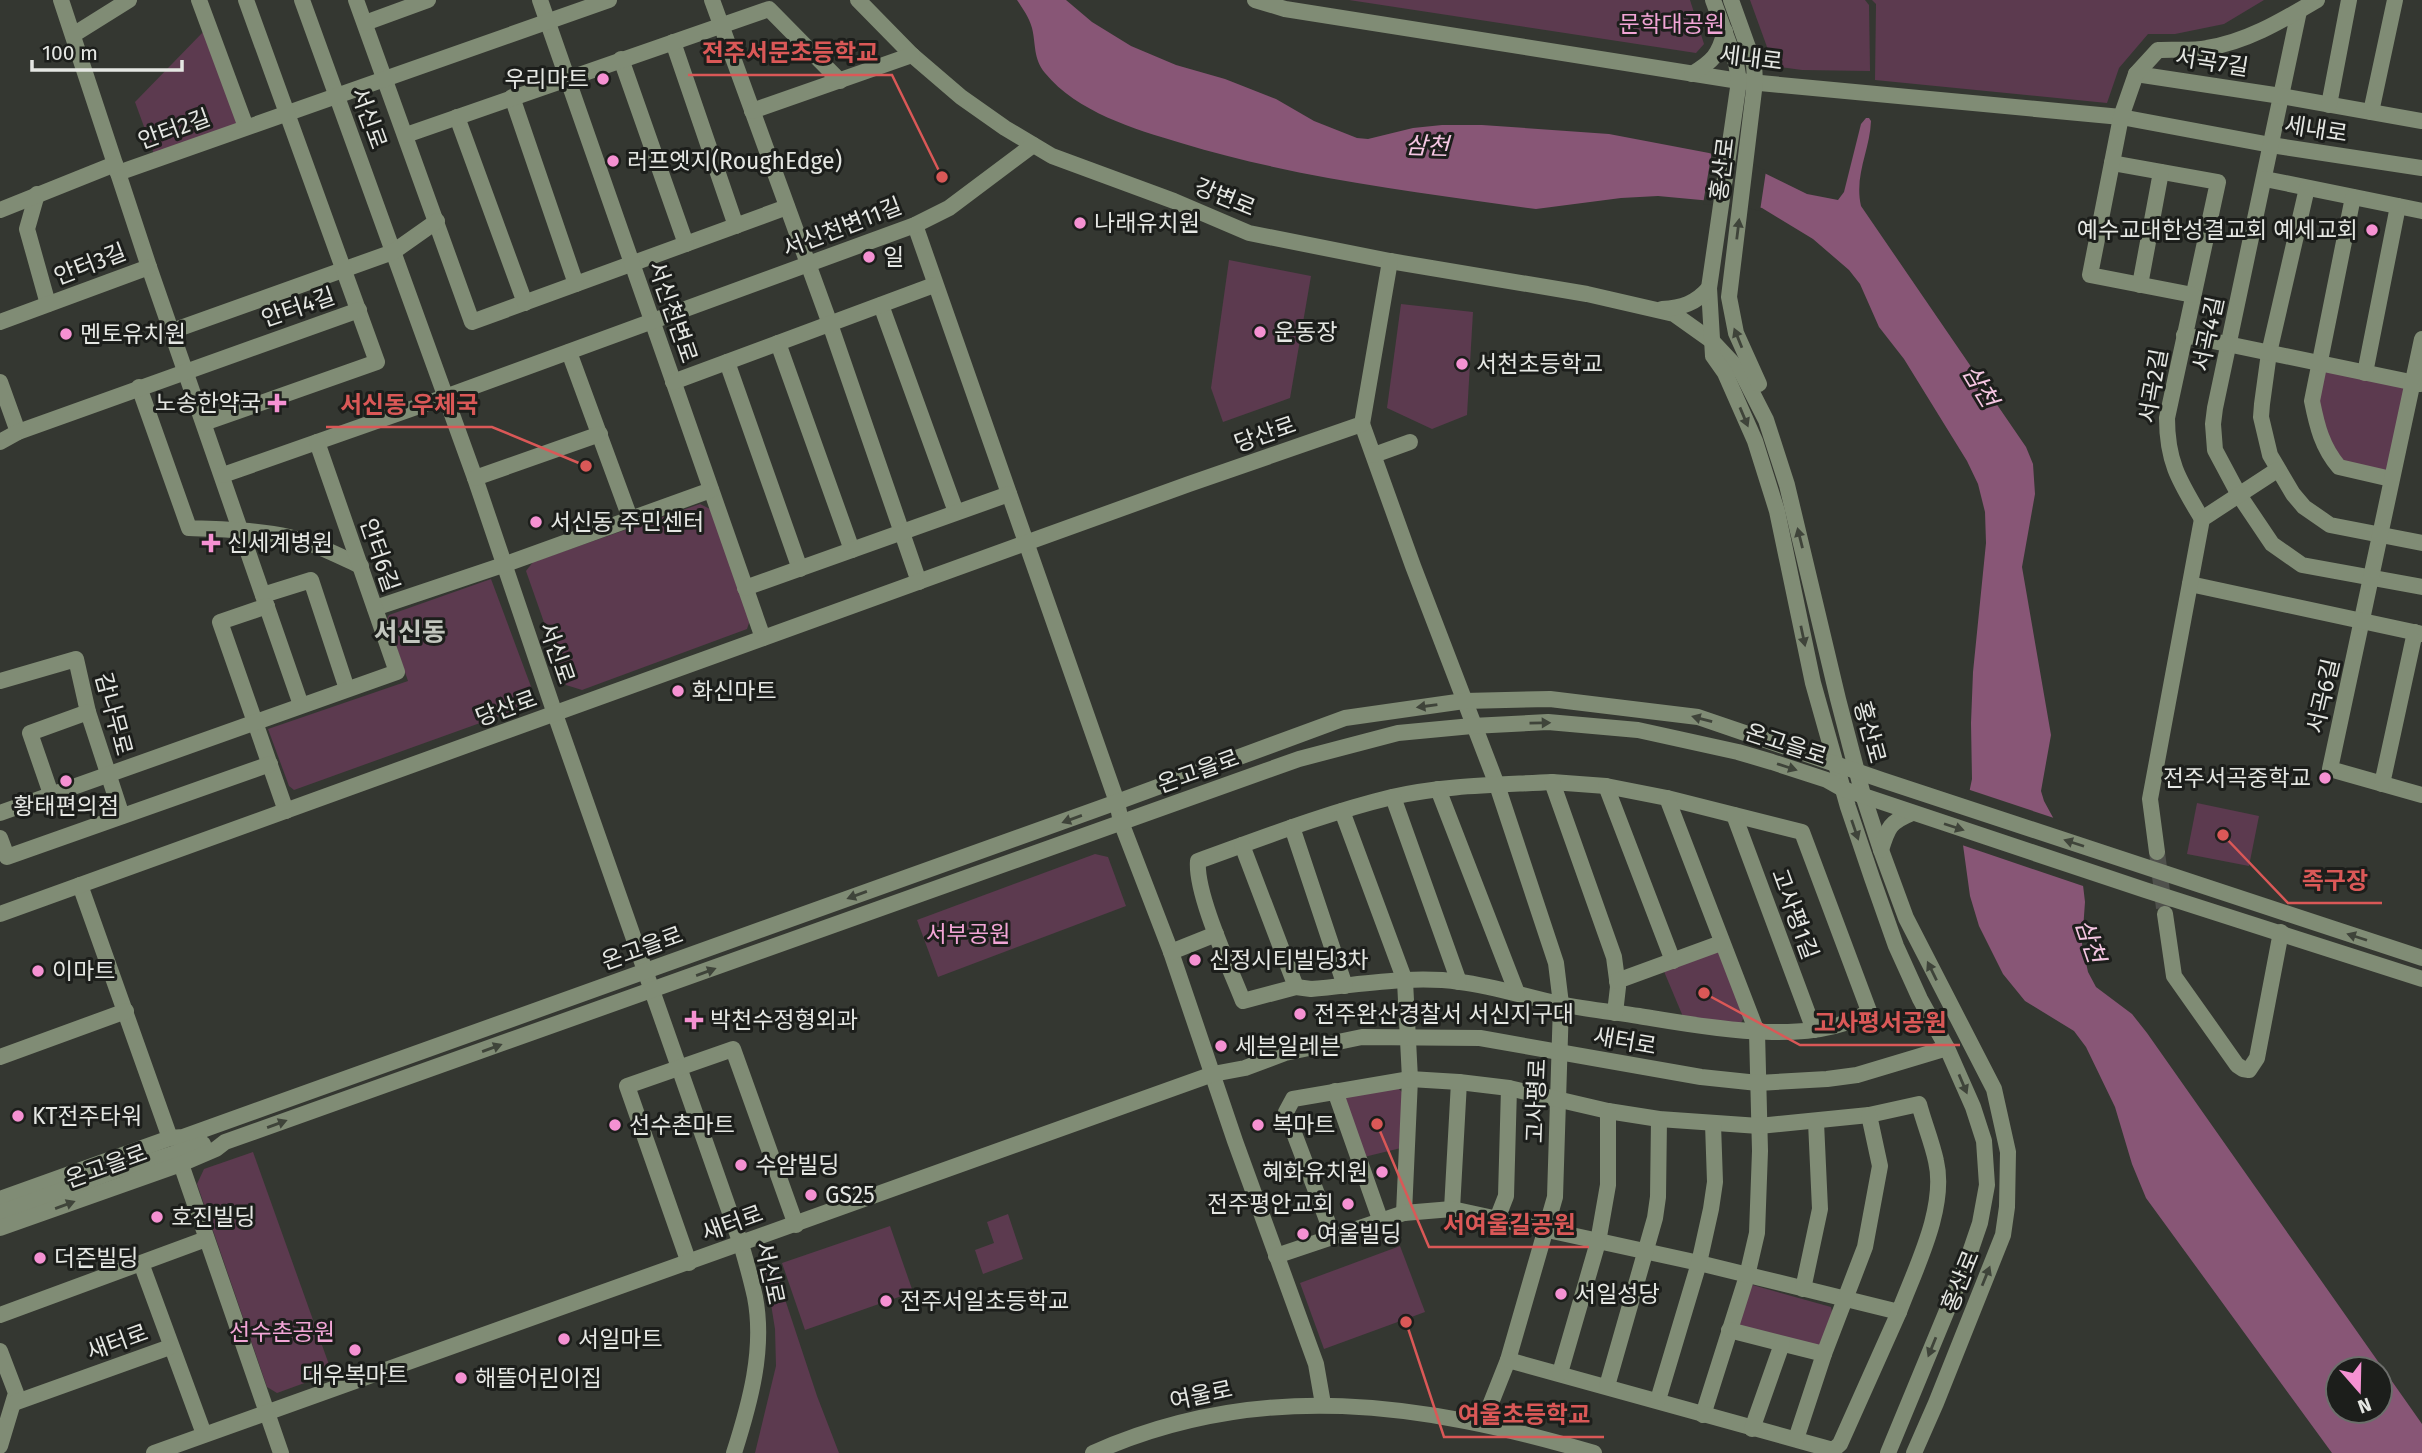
<svg xmlns="http://www.w3.org/2000/svg" width="2422" height="1453" font-family="'Fira Sans','Noto Sans KR',sans-serif">
	<style>
		.green { fill: #5c3a4f }
		.water { fill: #885676; fill-rule: evenodd }
		.pier { fill: #343731 }
		.lines { fill: none; stroke-linecap: round; stroke-linejoin: round }
		.minor-tunnel { stroke: #4f514c; stroke-width: 16; stroke-dasharray: 16 8; stroke-linecap: butt }
		.minor { stroke: #808c75; stroke-width: 16 }
		.oneway { fill: #3f443a }
		.poi-dot { fill: #f591d2; stroke: #1c1e1b; stroke-width: 2.5 }
		.labels { text-anchor: middle; dominant-baseline: central; stroke-width: 6; stroke-linejoin: round; paint-order: stroke }
		.park-label { font-size: 23px; fill: #f2a5d6; stroke: #1c1e1b }
		.street-label { font-size: 23px; fill: #e5e7e3; stroke: #1c1e1b }
		.poi-label { font-size: 23px; fill: #e5e7e3; stroke: #1c1e1b; text-anchor: start }
		.water-label { font-size: 24px; font-style: italic; fill: #f6c7e3; stroke: #1c1e1b }
		.quarter-label { font-size: 26px; font-weight: bold; fill: #c2c6be; stroke: #1c1e1b }
		.leader { fill: none; stroke: #da5857; stroke-width: 2.5 }
		.callout-dot { fill: #da5857; stroke: #1c1e1b; stroke-width: 2.5 }
		.callout-label { font-size: 24px; text-anchor: middle; font-weight: bold; fill: #da5857; stroke: #1c1e1b; stroke-width: 6; stroke-linejoin: round; paint-order: stroke }
	</style>
	<rect width="100%" height="100%" fill="#343731"/>
	<g class="green">
		<polygon points="1349,0 1690,0 1704,44 1696,53"/>
		<polygon points="1750,0 1865,0 1869,5 1870,71 1802,70 1780,67 1771,58"/>
		<polygon points="1872,0 2264,0 2224,24 2175,34 2148,34 2119,68 2107,103 1875,80 1876,4"/>
		<polygon points="205,30 239,124 154,154 135,102"/>
		<polygon points="1229,260 1311,276 1290,398 1223,422 1211,388"/>
		<polygon points="1401,304 1473,312 1467,415 1432,429 1387,408"/>
		<polygon points="2319,365 2407,383 2388,471 2340,461 2316,423"/>
		<polygon points="700,504 712,510 750,620 747,629 582,690 566,685 526,571 533,562"/>
		<polygon points="491,579 533,692 527,706 294,790 289,786 268,729 408,681 387,619 389,615"/>
		<polygon points="2197,803 2259,816 2249,866 2187,854"/>
		<polygon points="1095,854 1108,857 1126,906 938,977 917,920"/>
		<polygon points="1718,951 1744,1017 1739,1027 1684,1019 1663,969"/>
		<polygon points="1396,1086 1406,1096 1405,1147 1360,1158 1343,1094"/>
		<polygon points="253,1152 332,1373 277,1393 267,1387 197,1184 204,1169"/>
		<polygon points="1008,1214 1023,1259 983,1274 975,1250 994,1243 987,1222"/>
		<polygon points="890,1226 913,1292 805,1330 782,1263"/>
		<polygon points="1400,1246 1425,1312 1324,1349 1300,1283"/>
		<polygon points="775,1269 817,1396 839,1453 755,1453 776,1366 775,1329 766,1273"/>
		<polygon points="1749,1284 1831,1307 1833,1317 1820,1347 1735,1329"/>
	</g>
	<path class="water" d="M1017,0H1066L1092,22L1131,46L1176,65L1225,79L1276,99L1314,121L1357,138L1368,139L1413,128L1442,125H1482L1609,134L1709,153L1750,166L1807,194L1838,200L1844,192L1861,124L1866,118H1869L1871,121C1870,150 1854,175 1861,206L2026,447L2033,464L2035,494L2022,567L2051,735L2041,791L2044,801L2062,834L2083,885L2085,902L2082,944L2088,972L2096,987L2132,1014L2147,1033L2422,1424V1453H2332L2146,1198L2132,1164L2115,1107L2086,1047L2074,1031L2025,1001L2003,974L1979,926L1970,896L1963,845V822L1972,779L1971,723L1973,672L1986,543L1985,512L1978,484L1967,461L1904,359L1879,327L1860,284L1849,270L1813,239L1762,208L1744,204L1658,196L1621,198L1536,209L1506,205C1394,189 1290,176 1181,143C1134,129 1077,112 1045,73C1033,58 1036,44 1032,28C1029,17 1023,9 1017,0ZM2338,1369H2380V1411H2338Z"/>
	<g class="pier">
		<polygon points="1712,151 1751,163 1766,171 1760,211 1743,207 1703,204"/>
		<polygon points="1967,789 2057,819 2077,859 2086,887 1959,844 1959,822"/>
	</g>
	<g class="lines">
		<polyline class="minor-tunnel" points="2157,852 2164,908"/>
		<g class="minor">
			<polyline points="61,0 149,267 301,705"/>
			<polyline points="199,0 246,127"/>
			<path d="M302,0L475,478L555,714L741,1244C746,1261 751,1279 755,1297C765,1349 750,1403 734,1453"/>
			<polyline points="356,0 472,322 787,207"/>
			<polyline points="540,0 763,638"/>
			<polyline points="712,0 830,324 919,582"/>
			<polyline points="858,0 912,55 961,97 1005,128 1052,156 1174,201 1249,233 1390,261 1587,294 1674,314 1712,341 1742,373 1766,420 1787,485 1838,699 1863,795 1881,850 1906,918 1994,1089 2008,1152 2007,1207 2003,1235 1936,1403 1914,1453"/>
			<polyline points="1255,0 1285,9 1739,81 2121,117 2271,145 2422,168"/>
			<polyline points="1713,0 1736,63 1739,81 1709,288 1713,356 1725,373 1755,441 1777,511 1813,683 1848,807 1872,878 1896,946 1920,999 1947,1048 1973,1107 1984,1141 1987,1185 1980,1223 1965,1267 1888,1453"/>
			<polyline points="1731,0 1754,64 1755,82 1729,297 1736,333 1759,384"/>
			<polyline points="2299,11 2215,408 2213,424 2215,450 2239,495 2272,544 2302,565 2422,587"/>
			<polyline points="365,23 428,0"/>
			<polyline points="73,35 129,0"/>
			<polyline points="673,42 736,226"/>
			<polyline points="621,59 686,244"/>
			<path d="M1692,74C1713,61 1719,55 1725,31"/>
			<polyline points="2136,74 2281,96 2422,121"/>
			<polyline points="512,97 576,284"/>
			<polyline points="2329,105 2349,0"/>
			<polyline points="752,111 912,55"/>
			<polyline points="2371,112 2395,0"/>
			<polyline points="457,117 525,303"/>
			<polyline points="406,135 769,9 840,81"/>
			<path d="M2112,163L2218,182L2167,418C2167,463 2180,482 2202,519"/>
			<polyline points="118,173 609,0"/>
			<polyline points="2265,179 2422,211"/>
			<polyline points="2307,188 2269,353 2262,404 2261,417 2270,455 2293,494 2304,507 2330,525 2422,543"/>
			<polyline points="37,194 27,229 48,304"/>
			<path d="M2353,197L2312,401C2317,426 2322,447 2339,467L2391,479"/>
			<polyline points="0,210 115,164"/>
			<polyline points="915,225 1117,802 1121,822 1171,952 1235,1141 1316,1364 1323,1404"/>
			<polyline points="2140,285 2161,172"/>
			<path d="M2193,295L2090,275L2121,117L2136,74L2158,50C2174,49 2192,51 2207,48C2247,42 2283,20 2317,0"/>
			<polyline points="881,305 956,512"/>
			<path d="M1662,309C1682,308 1696,303 1709,288"/>
			<polyline points="0,322 149,267"/>
			<polyline points="172,331 393,252 437,221"/>
			<polyline points="2184,335 2420,384"/>
			<polyline points="2422,339 2330,769 2422,795"/>
			<polyline points="778,343 852,550"/>
			<polyline points="569,352 630,518"/>
			<polyline points="727,362 800,569"/>
			<polyline points="2365,373 2398,206"/>
			<polyline points="0,382 18,432"/>
			<polyline points="673,382 934,285"/>
			<path d="M139,387L189,528C219,529 260,530 289,537C314,543 337,555 361,566"/>
			<polyline points="204,423 377,362 246,0"/>
			<polyline points="1362,424 1413,566 1497,785 1556,963 1561,1004 1555,1197 1508,1360 1483,1423"/>
			<polyline points="0,442 18,432 359,310"/>
			<polyline points="1374,455 1410,442"/>
			<polyline points="223,475 445,397 915,225 949,208 1033,145"/>
			<polyline points="475,478 600,434"/>
			<polyline points="2190,584 2422,634"/>
			<polyline points="745,588 1009,494"/>
			<polyline points="263,595 311,580 347,689"/>
			<polyline points="267,606 220,622 286,811"/>
			<polyline points="375,608 503,565 711,490"/>
			<polyline points="0,681 76,659 88,712 122,816"/>
			<path d="M1552,782L1606,786L1667,798L1802,832L1869,1011C1816,1049 1700,1026 1639,1016C1612,1012 1585,1009 1559,1004C1526,997 1494,986 1460,982C1411,975 1360,985 1311,989L1296,987L1243,1001C1230,968 1195,893 1198,861C1262,838 1326,813 1392,797C1444,785 1499,785 1552,782Z"/>
			<polyline points="1552,782 1614,957 1618,987 1615,1013"/>
			<polyline points="2382,784 2415,632"/>
			<polyline points="1606,786 1673,961"/>
			<polyline points="1438,789 1517,993"/>
			<polyline points="51,794 30,733 88,712"/>
			<polyline points="1393,797 1459,982"/>
			<polyline points="1667,798 1757,1032 1760,1151 1757,1233 1747,1276 1703,1415"/>
			<polyline points="1342,811 1405,981 1410,1079 1404,1213"/>
			<polyline points="0,813 397,672 317,442"/>
			<polyline points="1734,815 1814,1030"/>
			<polyline points="1292,827 1345,986"/>
			<polyline points="0,838 7,857 270,764"/>
			<polyline points="1242,845 1296,987"/>
			<path d="M1881,850C1888,827 1890,822 1912,813"/>
			<polyline points="2157,852 2150,799 2202,519 2277,470"/>
			<polyline points="80,885 170,1138"/>
			<polyline points="0,914 1189,484 1362,424 1390,261"/>
			<polyline points="2165,914 2174,976 2237,1065 2243,1069 2249,1070 2257,1058 2281,932"/>
			<polyline points="1171,952 1216,934"/>
			<polyline points="1617,981 1721,943"/>
			<polyline points="0,1057 126,1011"/>
			<polyline points="1335,1091 1380,1219"/>
			<polyline points="181,1164 281,1453"/>
			<polyline points="0,1199 170,1138 183,1137 1117,802 1345,718 1464,701 1550,699 1698,717 1882,780 2422,958"/>
			<polyline points="1452,1209 1459,1082"/>
			<polyline points="0,1213 120,1169 129,1168 203,1144"/>
			<polyline points="1497,1219 1506,1196 1509,1088"/>
			<polyline points="0,1228 181,1164 216,1149 225,1142 1299,759 1398,733 1472,726 1548,722 1638,730 1738,752 1772,762 1827,780 1843,789 2145,890 2422,979"/>
			<path d="M1276,1256L1404,1213L1452,1209L1699,1263L1899,1312C1915,1269 1947,1208 1936,1161C1932,1142 1924,1123 1919,1104L1869,1115L1759,1126L1659,1119L1608,1111L1509,1088L1459,1082L1410,1079L1293,1099L1286,1112L1333,1236"/>
			<polyline points="141,1263 204,1434"/>
			<polyline points="689,1263 627,1086 733,1049 796,1225"/>
			<polyline points="1803,1289 1820,1209 1816,1122"/>
			<polyline points="0,1315 206,1239"/>
			<polyline points="1729,1330 1824,1354"/>
			<polyline points="0,1351 16,1393 0,1446"/>
			<polyline points="1508,1360 1833,1450 1840,1444 1899,1312"/>
			<polyline points="1560,1373 1598,1242 1608,1185 1608,1111"/>
			<polyline points="1607,1386 1655,1218 1658,1197 1659,1119"/>
			<polyline points="1658,1400 1699,1263 1711,1209 1715,1182 1713,1124"/>
			<polyline points="14,1403 170,1347"/>
			<polyline points="1752,1429 1782,1344"/>
			<polyline points="1796,1439 1824,1354 1865,1247 1880,1166 1869,1115"/>
			<polyline points="154,1453 1213,1074 1245,1068 1285,1053 1362,1037 1480,1038 1701,1077 1758,1083 1827,1079 1857,1075 1947,1048"/>
			<path d="M1093,1453C1261,1378 1423,1403 1594,1453"/>
		</g>
	</g>
	<defs><path id="oneway-solid" d="M-6-.8H1V-3.2L6.5 0L1 3.2V.8H-6Z" transform="scale(1.75)"/></defs>
	<g class="oneway">
		<use href="#oneway-solid" transform="translate(1738 229) rotate(-83)"/>
		<use href="#oneway-solid" transform="translate(1738 338) rotate(-112)"/>
		<use href="#oneway-solid" transform="translate(1744 417) rotate(67)"/>
		<use href="#oneway-solid" transform="translate(1800 538) rotate(-104)"/>
		<use href="#oneway-solid" transform="translate(1803 636) rotate(78)"/>
		<use href="#oneway-solid" transform="translate(1427 706) rotate(172)"/>
		<use href="#oneway-solid" transform="translate(1702 719) rotate(-165)"/>
		<use href="#oneway-solid" transform="translate(1540 723) rotate(-1)"/>
		<use href="#oneway-solid" transform="translate(1787 767) rotate(18)"/>
		<use href="#oneway-solid" transform="translate(1072 819) rotate(160)"/>
		<use href="#oneway-solid" transform="translate(1954 827) rotate(18)"/>
		<use href="#oneway-solid" transform="translate(1855 830) rotate(71)"/>
		<use href="#oneway-solid" transform="translate(2074 843) rotate(-162)"/>
		<use href="#oneway-solid" transform="translate(857 895) rotate(160)"/>
		<use href="#oneway-solid" transform="translate(2357 937) rotate(-162)"/>
		<use href="#oneway-solid" transform="translate(1932 971) rotate(-116)"/>
		<use href="#oneway-solid" transform="translate(706 972) rotate(-20)"/>
		<use href="#oneway-solid" transform="translate(492 1048) rotate(-20)"/>
		<use href="#oneway-solid" transform="translate(1963 1084) rotate(67)"/>
		<use href="#oneway-solid" transform="translate(277 1124) rotate(-20)"/>
		<use href="#oneway-solid" transform="translate(65 1205) rotate(-20)"/>
		<use href="#oneway-solid" transform="translate(1986 1276) rotate(-68)"/>
		<use href="#oneway-solid" transform="translate(1932 1347) rotate(112)"/>
	</g>
	<g class="poi-dot">
		<circle cx="603" cy="79" r="7"/>
		<circle cx="613" cy="161" r="7"/>
		<circle cx="1080" cy="223" r="7"/>
		<circle cx="2372" cy="230" r="7"/>
		<circle cx="869" cy="257" r="7"/>
		<circle cx="1260" cy="332" r="7"/>
		<circle cx="66" cy="334" r="7"/>
		<circle cx="1462" cy="364" r="7"/>
		<path d="M273.5 392.5h7v7h7v7h-7v7h-7v-7h-7v-7h7z"/>
		<circle cx="536" cy="522" r="7"/>
		<path d="M207.5 532.5h7v7h7v7h-7v7h-7v-7h-7v-7h7z"/>
		<circle cx="678" cy="691" r="7"/>
		<circle cx="2325" cy="778" r="7"/>
		<circle cx="66" cy="781" r="7"/>
		<circle cx="1195" cy="960" r="7"/>
		<circle cx="38" cy="971" r="7"/>
		<circle cx="1300" cy="1014" r="7"/>
		<path d="M690.5 1009.5h7v7h7v7h-7v7h-7v-7h-7v-7h7z"/>
		<circle cx="1221" cy="1046" r="7"/>
		<circle cx="18" cy="1116" r="7"/>
		<circle cx="615" cy="1125" r="7"/>
		<circle cx="1258" cy="1125" r="7"/>
		<circle cx="741" cy="1165" r="7"/>
		<circle cx="1382" cy="1172" r="7"/>
		<circle cx="811" cy="1195" r="7"/>
		<circle cx="1348" cy="1204" r="7"/>
		<circle cx="157" cy="1217" r="7"/>
		<circle cx="1303" cy="1234" r="7"/>
		<circle cx="40" cy="1258" r="7"/>
		<circle cx="1561" cy="1294" r="7"/>
		<circle cx="886" cy="1301" r="7"/>
		<circle cx="564" cy="1339" r="7"/>
		<circle cx="355" cy="1350" r="7"/>
		<circle cx="461" cy="1378" r="7"/>
	</g>
	<g class="labels">
		<g class="park-label">
			<text x="1672" y="24">문학대공원</text>
			<text x="968" y="934">서부공원</text>
			<text x="282" y="1332">선수촌공원</text>
		</g>
		<g class="street-label">
			<text transform="translate(1751 58) rotate(7)">세내로</text>
			<text transform="translate(2212 62) rotate(9)">서곡7길</text>
			<text transform="translate(369 118) rotate(70)">서신로</text>
			<text transform="translate(174 129) rotate(-20)">안터2길</text>
			<text transform="translate(2316 129) rotate(9)">세내로</text>
			<text transform="translate(1722 169) rotate(-83)">홍산로</text>
			<text transform="translate(1225 197) rotate(22)">강변로</text>
			<text transform="translate(842 227) rotate(-21)">서신천변11길</text>
			<text transform="translate(90 264) rotate(-21)">안터3길</text>
			<text transform="translate(298 307) rotate(-19)">안터4길</text>
			<text transform="translate(673 312) rotate(71)">서신천변로</text>
			<text transform="translate(2208 334) rotate(-78)">서곡4길</text>
			<text transform="translate(2153 386) rotate(-80)">서곡2길</text>
			<text transform="translate(1265 434) rotate(-19)">당산로</text>
			<text transform="translate(380 555) rotate(71)">안터6길</text>
			<text transform="translate(557 653) rotate(71)">서신로</text>
			<text transform="translate(2323 696) rotate(-77)">서곡6길</text>
			<text transform="translate(506 708) rotate(-20)">당산로</text>
			<text transform="translate(114 714) rotate(75)">감나무로</text>
			<text transform="translate(1870 732) rotate(75)">홍산로</text>
			<text transform="translate(1786 744) rotate(18)">온고을로</text>
			<text transform="translate(1198 771) rotate(-20)">온고을로</text>
			<text transform="translate(1795 914) rotate(70)">고사평1길</text>
			<text transform="translate(642 948) rotate(-20)">온고을로</text>
			<text transform="translate(1625 1041) rotate(10)">새터로</text>
			<text transform="translate(1536 1101) rotate(-88)">고사평로</text>
			<text transform="translate(106 1166) rotate(-20)">온고을로</text>
			<text transform="translate(732 1223) rotate(-20)">새터로</text>
			<text transform="translate(770 1273) rotate(78)">서신로</text>
			<text transform="translate(1960 1281) rotate(-68)">홍산로</text>
			<text transform="translate(117 1342) rotate(-20)">새터로</text>
			<text transform="translate(1201 1395) rotate(-12)">여울로</text>
		</g>
		<g class="poi-label">
			<text x="589" y="79" text-anchor="end">우리마트</text>
			<text x="627" y="161">러프엣지(RoughEdge)</text>
			<text x="1094" y="223">나래유치원</text>
			<text x="2358" y="230" text-anchor="end">예수교대한성결교회 예세교회</text>
			<text x="883" y="257">일</text>
			<text x="1274" y="332">운동장</text>
			<text x="80" y="334">멘토유치원</text>
			<text x="1476" y="364">서천초등학교</text>
			<text x="261" y="403" text-anchor="end">노송한약국</text>
			<text x="550" y="522">서신동 주민센터</text>
			<text x="227" y="543">신세계병원</text>
			<text x="692" y="691">화신마트</text>
			<text x="2311" y="778" text-anchor="end">전주서곡중학교</text>
			<text x="66" y="806" text-anchor="middle">황태편의점</text>
			<text x="1209" y="960">신정시티빌딩3차</text>
			<text x="52" y="971">이마트</text>
			<text x="1314" y="1014">전주완산경찰서 서신지구대</text>
			<text x="710" y="1020">박천수정형외과</text>
			<text x="1235" y="1046">세븐일레븐</text>
			<text x="32" y="1116">KT전주타워</text>
			<text x="629" y="1125">선수촌마트</text>
			<text x="1272" y="1125">복마트</text>
			<text x="755" y="1165">수암빌딩</text>
			<text x="1368" y="1172" text-anchor="end">혜화유치원</text>
			<text x="825" y="1195">GS25</text>
			<text x="1334" y="1204" text-anchor="end">전주평안교회</text>
			<text x="171" y="1217">호진빌딩</text>
			<text x="1317" y="1234">여울빌딩</text>
			<text x="54" y="1258">더즌빌딩</text>
			<text x="1575" y="1294">서일성당</text>
			<text x="900" y="1301">전주서일초등학교</text>
			<text x="578" y="1339">서일마트</text>
			<text x="355" y="1375" text-anchor="middle">대우복마트</text>
			<text x="475" y="1378">해뜰어린이집</text>
		</g>
		<g class="water-label">
			<text transform="translate(1427 146) rotate(2)">삼천</text>
			<text transform="translate(1980 386) rotate(59)">삼천</text>
			<text transform="translate(2090 941) rotate(71)">삼천</text>
		</g>
		<g class="quarter-label">
			<text x="410" y="632">서신동</text>
		</g>
	</g>
	<path class="leader" d="M942 177L892 75H688M586 466L492 427H326M2223 835L2288 903H2382M1704 993L1800 1045H1960M1377 1124L1429 1247H1589M1406 1322L1444 1437H1604"/>
	<g class="callout-dot">
		<circle cx="942" cy="177" r="7"/>
		<circle cx="586" cy="466" r="7"/>
		<circle cx="2223" cy="835" r="7"/>
		<circle cx="1704" cy="993" r="7"/>
		<circle cx="1377" cy="1124" r="7"/>
		<circle cx="1406" cy="1322" r="7"/>
	</g>
	<g class="callout-label">
		<text x="790" y="61">전주서문초등학교</text>
		<text x="409" y="413">서신동 우체국</text>
		<text x="2335" y="889">족구장</text>
		<text x="1880" y="1031">고사평서공원</text>
		<text x="1509" y="1233">서여울길공원</text>
		<text x="1524" y="1423">여울초등학교</text>
	</g>
	<g transform="translate(2359 1390) rotate(160)"><circle r="33" fill="#1c1e1b" stroke="#6c6e6b" stroke-width="2"/>
	<path d="M0-5L12 26L0 18L-12 26Z" fill="#f591d2"/>
	<text y="-10" font-size="19" font-weight="bold" text-anchor="middle" fill="#e5e7e3">N</text>
	</g>
	<path d="M32 60v10h150v-10" fill="none" stroke="#e5e7e3" stroke-width="3.5"/>
	<text x="42" y="60" font-size="21" fill="#e5e7e3" stroke="#1c1e1b" stroke-width="5" paint-order="stroke">100 m</text>
</svg>
